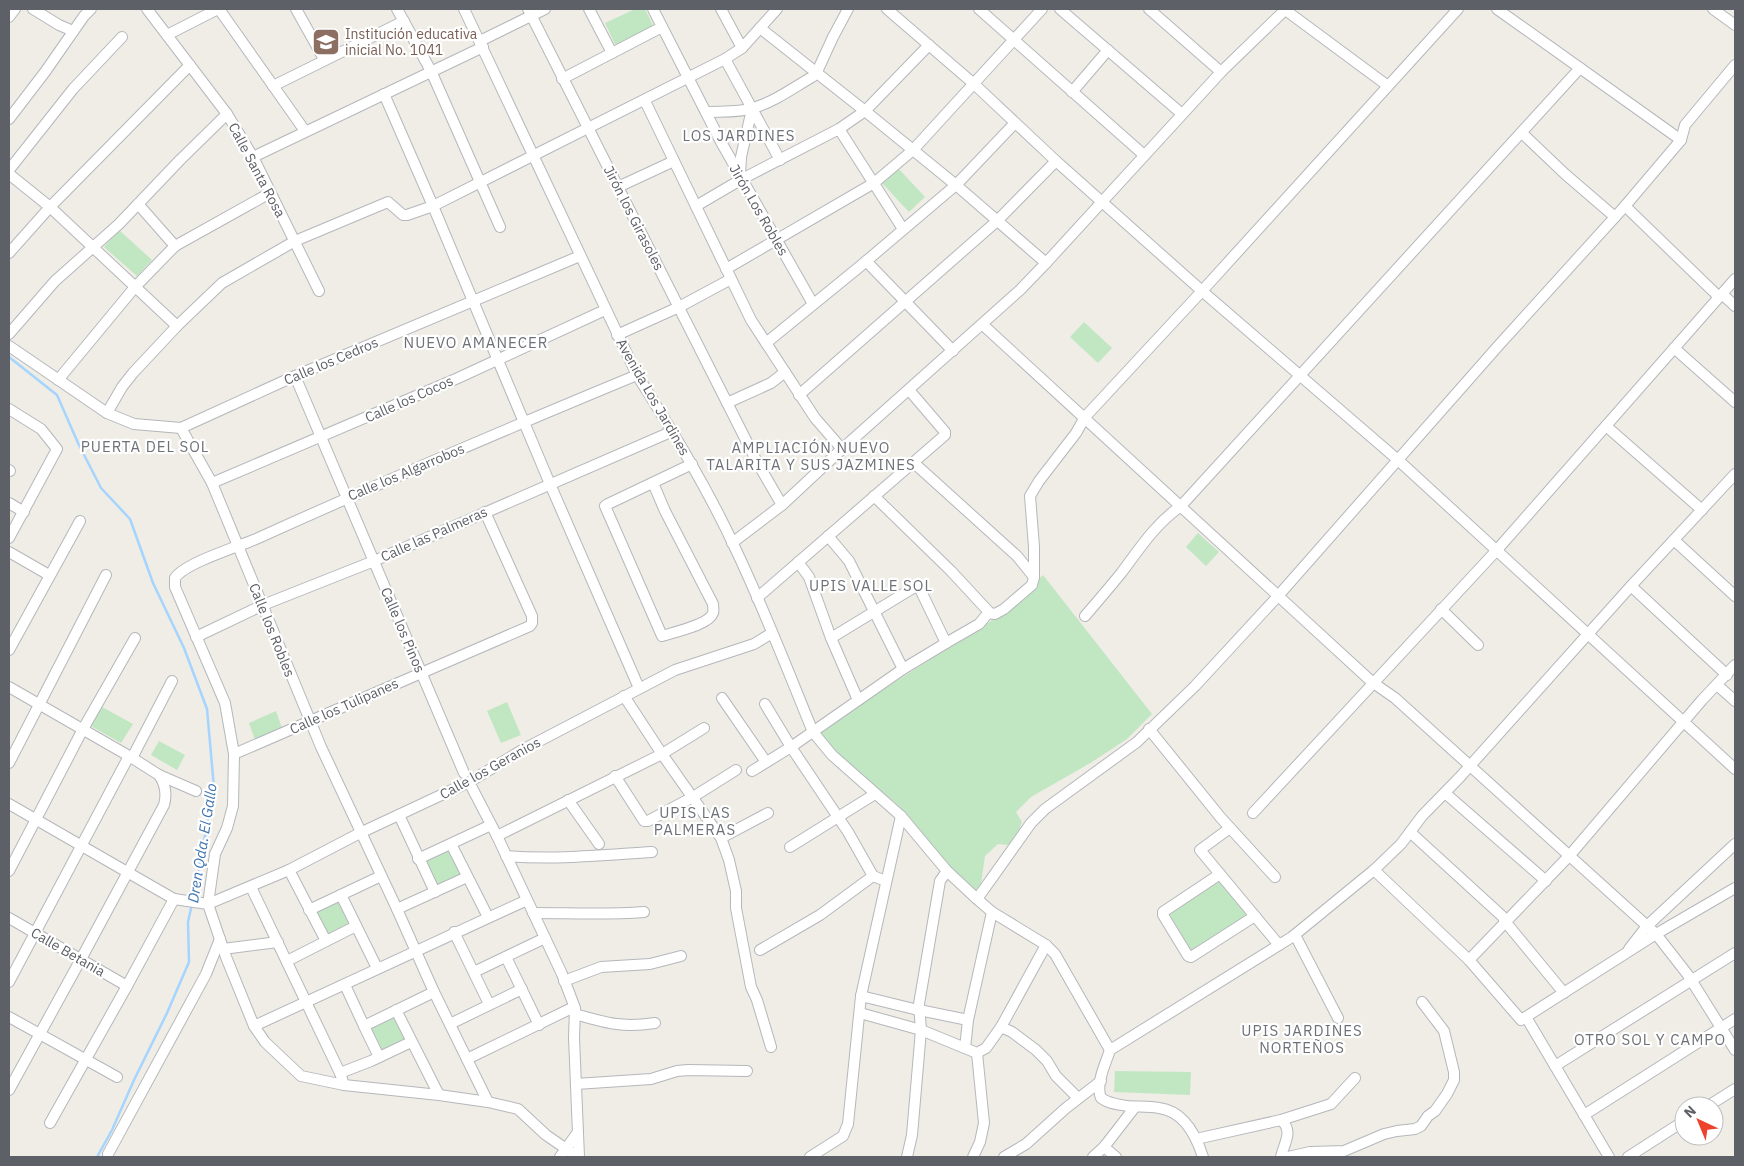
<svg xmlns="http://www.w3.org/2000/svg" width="1744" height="1166" font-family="'IBM Plex Sans',sans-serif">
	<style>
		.green { fill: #c1e7c2 }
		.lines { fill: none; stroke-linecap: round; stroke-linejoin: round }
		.stream { stroke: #a5d5ff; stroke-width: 2.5 }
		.minor-casing { stroke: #b5b7bc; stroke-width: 12 }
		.minor { stroke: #fff; stroke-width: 10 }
		.labels { text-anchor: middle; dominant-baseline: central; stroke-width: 4.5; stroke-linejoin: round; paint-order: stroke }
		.education-label { font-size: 14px; fill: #785e54; stroke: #fff; text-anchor: start }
		.street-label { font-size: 14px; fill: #5d6066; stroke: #fff }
		.neighbourhood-label { font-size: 15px; letter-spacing: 1px; fill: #6e7278; stroke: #fff }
		.water-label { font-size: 15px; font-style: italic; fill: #4075b3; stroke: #fff }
	</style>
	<rect width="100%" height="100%" fill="#efede5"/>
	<g class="green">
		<polygon points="635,9 645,9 654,27 616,46 605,23"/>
		<polygon points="897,167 925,197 909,212 881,182"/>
		<polygon points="119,230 152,260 137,276 104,247"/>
		<polygon points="1084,322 1112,348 1098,363 1070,337"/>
		<polygon points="1198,533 1219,552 1206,566 1186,547"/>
		<polygon points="1043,575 1152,714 1127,739 1092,762 1031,797 1016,812 1022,822 1017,835 1008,845 998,844 985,856 981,884 975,891 945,861 897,804 845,762 830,748 818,731 997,617"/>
		<polygon points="507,702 521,735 501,743 487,711"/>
		<polygon points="102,707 133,724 121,743 91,726"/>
		<polygon points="276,711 282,728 255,740 249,723"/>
		<polygon points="159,741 185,755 177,770 151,755"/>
		<polygon points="449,848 462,874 435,887 422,861"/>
		<polygon points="1220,880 1247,915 1191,951 1169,913"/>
		<polygon points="339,898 352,924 326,936 313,911"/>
		<polygon points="395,1014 408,1041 382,1054 369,1027"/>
		<polygon points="1115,1071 1191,1072 1190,1095 1114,1092"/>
	</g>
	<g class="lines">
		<g class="stream">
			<polyline points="9,357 57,395 78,443 101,488 130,519 153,583 184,648 207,709 214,788 193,899"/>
			<polyline points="97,1157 112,1130 134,1080 167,1013 189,962 188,922 192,904"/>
		</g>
		<g class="minor-casing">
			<g id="minor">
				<polyline points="33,9 59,25 73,31"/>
				<polyline points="147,9 227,114 253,157 319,291"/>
				<polyline points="219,9 305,131"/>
				<polyline points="296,9 324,59"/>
				<polyline points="397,9 431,71 500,227"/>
				<path d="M464,9L637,375C673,432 708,489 736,550C764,609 788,671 813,732L832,755L901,816L947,871L977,899L992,912L1046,945L1055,954L1110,1050"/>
				<polyline points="528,9 757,462 782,505"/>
				<polyline points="589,9 612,53"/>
				<polyline points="653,9 721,142 813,304"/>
				<polyline points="721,9 742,48"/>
				<polyline points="887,9 974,84 1056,161 1202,291 1398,460 1735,769"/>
				<polyline points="979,9 1144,155"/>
				<polyline points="1060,9 1182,114"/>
				<polyline points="1149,9 1221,72"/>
				<polyline points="1284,9 1388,86"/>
				<polyline points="1497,9 1681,140"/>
				<polyline points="1713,9 1735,25"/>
				<polyline points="9,17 15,9"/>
				<polyline points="760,28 865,111 956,185 1046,263"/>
				<polyline points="167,35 218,9"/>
				<polyline points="480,41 545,9"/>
				<polyline points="725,59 780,160"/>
				<polyline points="562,79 662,27"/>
				<polyline points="273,86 404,21"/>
				<polyline points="1072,92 1108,50"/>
				<polyline points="384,94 433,206 550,484 639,688"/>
				<polyline points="645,101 751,320 815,418 842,449"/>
				<path d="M706,112C721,111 738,113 753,108C774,102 793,88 812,77L816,74L833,37L848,9"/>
				<polyline points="9,119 45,72 84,16 91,9"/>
				<polyline points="839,129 903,229"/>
				<polyline points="1522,133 1565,174 1615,217"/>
				<polyline points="253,157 483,47"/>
				<polyline points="9,170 73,89 122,37"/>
				<polyline points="9,174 50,207 177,326"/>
				<polyline points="740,175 741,157 752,109"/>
				<polyline points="618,187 674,161"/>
				<polyline points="138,204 175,246"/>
				<polyline points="696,206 742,179 839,129 865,111 929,45"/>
				<polyline points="1625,206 1719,297"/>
				<polyline points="9,253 50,207 190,65"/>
				<polyline points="866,261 953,351"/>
				<polyline points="726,269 874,183 913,150 1042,9"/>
				<polyline points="1722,294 1735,306"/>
				<polyline points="983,325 1372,682 1395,698 1656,934 1688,975 1735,1050"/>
				<polyline points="9,334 55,281 119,224 180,160 227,114"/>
				<polyline points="617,335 679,307 731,279"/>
				<polyline points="766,343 858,268 956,185 1015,123"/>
				<polyline points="9,346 107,413 134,424 181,428 295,376 580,256"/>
				<polyline points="1674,348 1735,402"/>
				<polyline points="295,376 464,773"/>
				<polyline points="58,380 135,287 175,246 270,193"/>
				<polyline points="799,395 997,221 1056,161"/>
				<polyline points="727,403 771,383 785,372"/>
				<polyline points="9,409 41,429 57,449 9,538"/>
				<polyline points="107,413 122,387 133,373 177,326 222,283 295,241 388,202 403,215 407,215 433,206 725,59 742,48 777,9"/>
				<polyline points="1606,426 1702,510"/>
				<polyline points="181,428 212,483 321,747 397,909 434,992 488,1102"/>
				<polyline points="914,463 1017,556 1034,577 1032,585 1004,609 995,614 988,613"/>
				<polyline points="9,470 10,471"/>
				<polyline points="212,483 458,378 605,310"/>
				<path d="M653,483L665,511L713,604C713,607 714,610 713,613C709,625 674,632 662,636L605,506L608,504L692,464"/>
				<polyline points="874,496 951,571 989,612 979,624 946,643"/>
				<polyline points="9,503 24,512"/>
				<polyline points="828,536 849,561 903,669"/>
				<polyline points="1674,540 1735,596"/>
				<polyline points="732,543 782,505 842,449 1020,290 1046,263 1221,72 1286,9"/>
				<polyline points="9,552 49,575"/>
				<polyline points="798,562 809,577 831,638 858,700"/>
				<polyline points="1034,577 1034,547 1030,496 1039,481 1076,433 1085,417 1202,291 1458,9"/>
				<polyline points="1631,586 1727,675"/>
				<polyline points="757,598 945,435 945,432 909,390"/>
				<polyline points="1441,609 1478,645"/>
				<path d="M1085,616C1097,602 1110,587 1122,572C1140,548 1156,523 1181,506L1580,68"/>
				<polyline points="196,637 263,605 374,561 673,431"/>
				<polyline points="9,650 80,521"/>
				<polyline points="1717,685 1735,701"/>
				<polyline points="9,687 129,756 159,775 196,791"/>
				<polyline points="624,696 662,754 721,838 729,860 736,891 736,908 751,987 757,1000 771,1047"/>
				<polyline points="722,698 766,762"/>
				<polyline points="765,704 791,747 848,832 873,876 886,881"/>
				<polyline points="1149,729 1221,818 1275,877"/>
				<polyline points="234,754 530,626 532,623 532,616 485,512"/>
				<polyline points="132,758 172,681"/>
				<polyline points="9,763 106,575"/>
				<polyline points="752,771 791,747 903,669 946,643 918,585 831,638"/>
				<polyline points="615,776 644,821 648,821 693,797 736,770"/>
				<polyline points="469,782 497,836 562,974 575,1008 574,1038 579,1157"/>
				<polyline points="1445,793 1546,881"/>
				<polyline points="568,800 599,844"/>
				<polyline points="9,804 174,899 208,904"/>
				<polyline points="1253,813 1496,551 1735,279"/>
				<polyline points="399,815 435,892"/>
				<polyline points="1230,828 1200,850 1279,945"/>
				<polyline points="1410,832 1502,916 1508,925 1564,993"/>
				<polyline points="497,836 662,754 704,728"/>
				<polyline points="721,838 768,813"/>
				<polyline points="451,844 488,917"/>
				<polyline points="790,847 875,794"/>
				<path d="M506,856C555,860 603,855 652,852"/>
				<polyline points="418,859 491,825"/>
				<polyline points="289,870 326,941"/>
				<polyline points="1374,870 1469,960 1521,1020 1656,934 1735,888"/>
				<polyline points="9,871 83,729 135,638"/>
				<polyline points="1220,874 1163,912 1163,915 1188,956 1191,957 1255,916"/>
				<polyline points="251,887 340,1073 344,1085"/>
				<polyline points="341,895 377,968"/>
				<polyline points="977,899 1031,823 1045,809 1137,742 1195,686 1278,596 1499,345 1625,206 1681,140 1685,125 1735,65"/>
				<path d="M527,900L254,1026L226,957L208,904L215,854L227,828L233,806L234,754L225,703L175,587V578C185,563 237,547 256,539C382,482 509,428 637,375"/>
				<polyline points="208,904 289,870 360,833 469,782 524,749 675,670 754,644 772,633"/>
				<polyline points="397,909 467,877"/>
				<polyline points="309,910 381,876"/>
				<path d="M533,913C570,913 607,915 644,912"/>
				<polyline points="9,918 127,986"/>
				<polyline points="454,932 489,1004"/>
				<polyline points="1295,935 1338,1018"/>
				<polyline points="223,949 278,942"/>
				<polyline points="1629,949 1647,926 1735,844"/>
				<polyline points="760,950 820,915 873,876"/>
				<polyline points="506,957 539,1025"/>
				<polyline points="1469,960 1570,855 1702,700 1735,665"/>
				<polyline points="287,961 356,926"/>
				<polyline points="474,972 545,938"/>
				<polyline points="564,981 601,967 650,964 681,956"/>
				<polyline points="9,982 129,756"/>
				<polyline points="345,985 364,1026 434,992"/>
				<polyline points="861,996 914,1009 968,1020"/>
				<polyline points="396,1010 439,1095"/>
				<polyline points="860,1013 921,1030 977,1053 986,1048 1001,1027 1046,945"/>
				<path d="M575,1014C607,1023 621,1028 655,1023"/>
				<polyline points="9,1017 117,1077"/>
				<polyline points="1526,1017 1609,1157"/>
				<polyline points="450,1024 522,989"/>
				<polyline points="254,1026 265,1042 301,1076 344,1085 439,1095 488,1102 518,1109 546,1135 578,1157"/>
				<polyline points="364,1026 379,1057"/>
				<polyline points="1001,1027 1012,1032 1036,1050 1047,1061 1056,1076 1078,1098"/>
				<polyline points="965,1048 968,1020 992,912"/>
				<polyline points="467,1059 574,1007"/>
				<polyline points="1555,1066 1735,953"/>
				<polyline points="340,1073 371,1061 411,1042"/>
				<polyline points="576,1084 651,1079 677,1071 688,1070 747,1071"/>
				<path d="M9,1090L81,959L164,805C167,794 166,785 159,775"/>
				<polyline points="1708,1106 1735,1089"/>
				<polyline points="1584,1115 1735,1019"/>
				<path d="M1281,1120C1294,1131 1284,1143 1281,1157"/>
				<polyline points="50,1123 127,986 174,899"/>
				<polyline points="1196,1139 1281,1120 1331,1104 1355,1078"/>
				<polyline points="1104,1147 1116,1157"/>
				<polyline points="108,1154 206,974 220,939"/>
				<polyline points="560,1157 578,1132"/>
				<polyline points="810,1157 843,1136 848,1124 861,996 901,816"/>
				<polyline points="907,1157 912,1135 921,1030 919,1004 940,881 947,871"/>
				<polyline points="973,1157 980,1142 984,1123 977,1053"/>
				<polyline points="1004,1157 1026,1144 1066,1108 1101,1081"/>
				<polyline points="1093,1157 1104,1147 1135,1107"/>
				<path d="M1203,1157C1196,1135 1184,1111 1159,1108C1148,1106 1137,1107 1127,1106C1117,1104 1109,1104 1101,1098C1095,1084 1106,1063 1110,1050L1292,937L1374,870L1401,844L1422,816L1460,777L1631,586L1735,474"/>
				<polyline points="1288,1157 1310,1152 1344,1151 1384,1134 1397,1131 1415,1129 1421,1126 1428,1116 1435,1111 1447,1094 1454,1080 1454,1072 1444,1031 1422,1002"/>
				<polyline points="1628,1157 1684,1121"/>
			</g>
		</g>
		<use href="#minor" class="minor"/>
	</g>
	<defs>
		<g id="school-square" transform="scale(1.4375)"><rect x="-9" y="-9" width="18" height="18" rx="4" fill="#8d6e63" stroke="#fff"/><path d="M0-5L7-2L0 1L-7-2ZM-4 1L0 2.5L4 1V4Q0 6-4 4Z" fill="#fff"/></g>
	</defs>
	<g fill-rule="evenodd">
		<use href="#school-square" x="326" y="42"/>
	</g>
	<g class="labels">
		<g class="education-label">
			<text x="345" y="34">Institución educativa<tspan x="345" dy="16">inicial No. 1041</tspan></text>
		</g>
		<g class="street-label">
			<text transform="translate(257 170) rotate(62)">Calle Santa Rosa</text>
			<text transform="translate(759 210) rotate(60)">Jirón Los Robles</text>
			<text transform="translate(634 218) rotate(63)">Jirón los Girasoles</text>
			<text transform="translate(331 361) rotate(-23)">Calle los Cedros</text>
			<text transform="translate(653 397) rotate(60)">Avenida Los Jardines</text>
			<text transform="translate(409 399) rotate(-24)">Calle los Cocos</text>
			<text transform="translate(406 472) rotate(-23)">Calle los Algarrobos</text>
			<text transform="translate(434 534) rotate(-24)">Calle las Palmeras</text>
			<text transform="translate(272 630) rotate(68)">Calle los Robles</text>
			<text transform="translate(403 630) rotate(67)">Calle los Pinos</text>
			<text transform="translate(344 706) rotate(-24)">Calle los Tulipanes</text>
			<text transform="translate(490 768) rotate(-29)">Calle los Geranios</text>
			<text transform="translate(68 952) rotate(30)">Calle Betania</text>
		</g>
		<g class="neighbourhood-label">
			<text x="739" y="135">LOS JARDINES</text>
			<text x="476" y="342">NUEVO AMANECER</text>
			<text x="145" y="446">PUERTA DEL SOL</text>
			<text x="811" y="447">AMPLIACIÓN NUEVO<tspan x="811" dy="17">TALARITA Y SUS JAZMINES</tspan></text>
			<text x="871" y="585">UPIS VALLE SOL</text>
			<text x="695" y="812">UPIS LAS<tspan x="695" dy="17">PALMERAS</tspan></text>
			<text x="1302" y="1030">UPIS JARDINES<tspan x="1302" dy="17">NORTEÑOS</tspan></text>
			<text x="1650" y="1039">OTRO SOL Y CAMPO</text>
		</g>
		<g class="water-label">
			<text transform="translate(202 843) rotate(-81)">Dren Qda. El Gallo</text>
		</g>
	</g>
	<rect width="1744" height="1166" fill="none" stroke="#5d6066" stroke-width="20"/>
	<g transform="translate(1699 1121) rotate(316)"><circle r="24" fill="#ffffff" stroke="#bebfc2"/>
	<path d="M0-4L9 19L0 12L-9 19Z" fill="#ec422e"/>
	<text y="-8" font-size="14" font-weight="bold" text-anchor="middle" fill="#5d6066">N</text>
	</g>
</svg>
